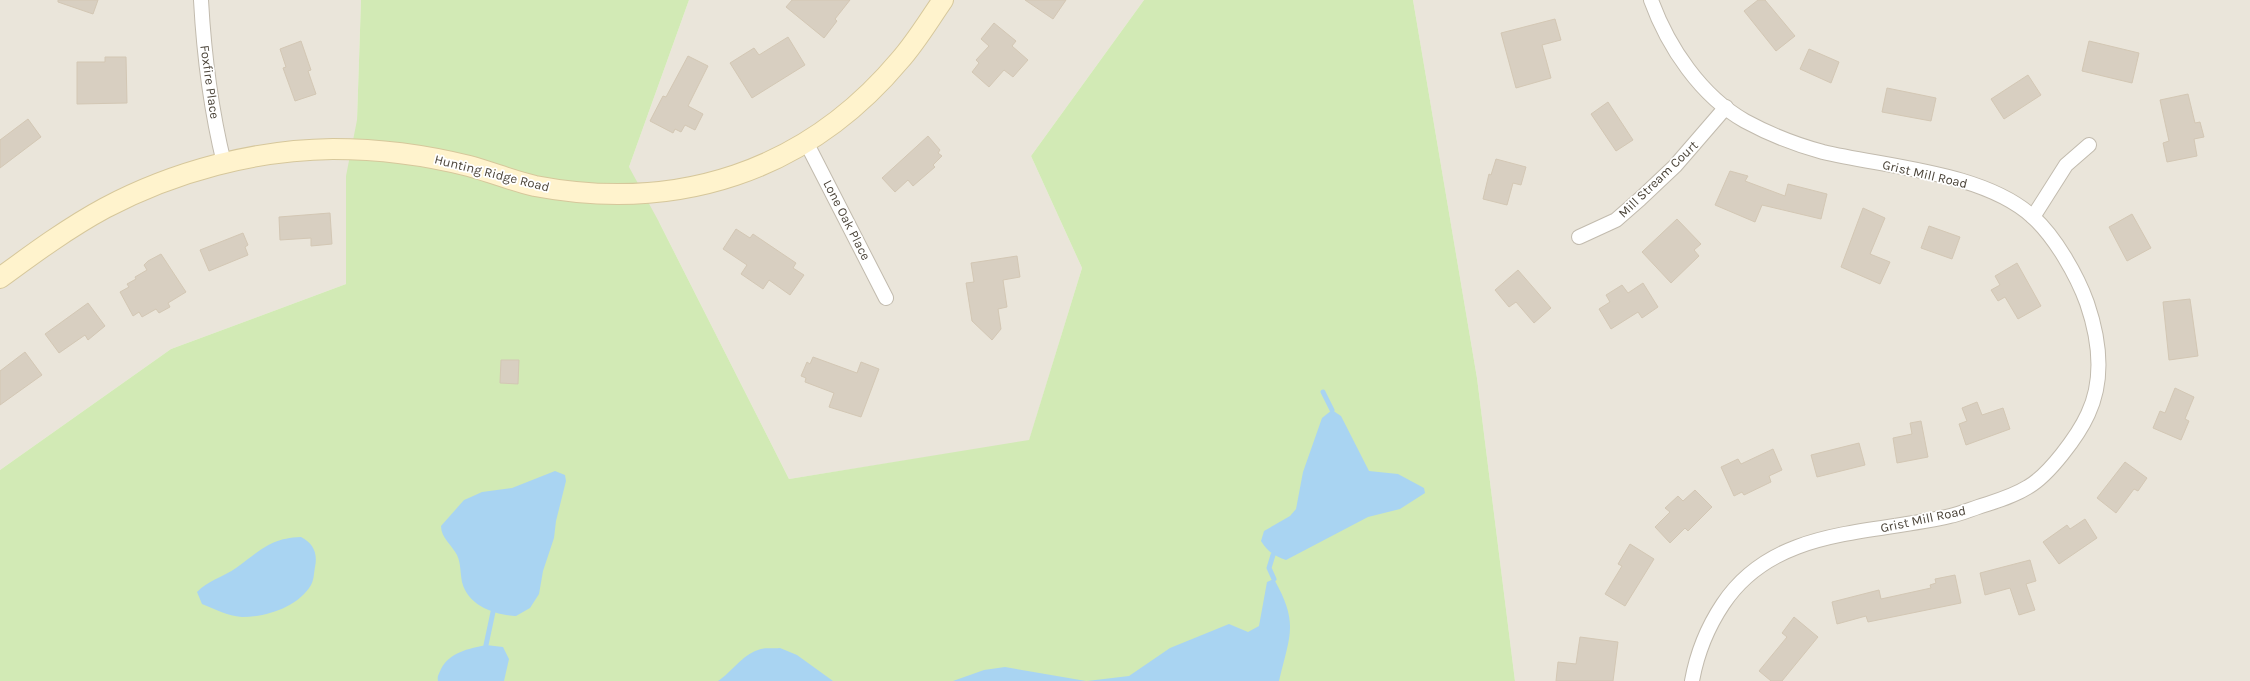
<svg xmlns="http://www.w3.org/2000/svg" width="2250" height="681" font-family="Karla,sans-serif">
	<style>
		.residential { fill: #eae5da }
		.green { fill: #d2eab5 }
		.water { fill: #a9d4f2 }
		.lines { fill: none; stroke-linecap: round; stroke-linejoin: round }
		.stream { stroke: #a9d4f2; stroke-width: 5 }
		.building { fill: #d8cfc1; stroke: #d3c7b4 }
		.street-casing { stroke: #c2bbae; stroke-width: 16 }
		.secondary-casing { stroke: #d6c79b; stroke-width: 22 }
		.street { stroke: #fff; stroke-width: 14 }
		.secondary { stroke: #fff3cd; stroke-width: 20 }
		.labels { text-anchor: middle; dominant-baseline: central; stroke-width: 3.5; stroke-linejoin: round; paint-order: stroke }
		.street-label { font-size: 13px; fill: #4b4439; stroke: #fff }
	</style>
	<rect width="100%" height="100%" fill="#f6f3ec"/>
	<g class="residential">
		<polygon points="0,0 361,0 357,120 629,167 689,0 1144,0 1031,156 1082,268 1029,441 789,479 659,222 347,176 346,284 171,349 0,470"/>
		<polygon points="1413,0 2250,0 2250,681 1515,681 1477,378"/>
	</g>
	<polygon class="green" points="361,0 689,0 629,167 659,222 789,479 1029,440 1082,268 1031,156 1144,0 1413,0 1477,378 1515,681 0,681 0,470 171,349 346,284 346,176 357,120"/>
	<g class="water">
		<path d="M1332,410L1341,416L1369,471L1398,474L1424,488L1425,493L1400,509L1368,517L1286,560C1274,556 1268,552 1261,541L1264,531L1290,516L1296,509L1303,472L1322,418Z"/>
		<path d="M555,471L565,475L566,481L556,521L554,538L543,571L539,594L530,608L516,616C495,615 468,606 462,582C460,572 461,564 457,555C452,545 441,538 441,526L464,500L471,497L482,492L512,488Z"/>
		<path d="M301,537C313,543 318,553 315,567C314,572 314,580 311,585C298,607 267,617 242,617C227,616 215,609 202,604L197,592C207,581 223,577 236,568C260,551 270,538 301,537Z"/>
		<path d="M1274,579C1299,624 1290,634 1279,681H1087L1129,676L1170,648L1229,624L1248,632L1259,626L1267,582Z"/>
		<path d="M486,645L503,647L509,659L504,681H438C437,676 439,674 441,669C450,652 468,649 486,645Z"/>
		<path d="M780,648L797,655L833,681H718C732,672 742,655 758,650C764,647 773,649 780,648Z"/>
		<polygon points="1005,667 1086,681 953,681 984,670"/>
	</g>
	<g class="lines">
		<g class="stream">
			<polyline points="1323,392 1332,410"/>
			<polyline points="1273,555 1269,568 1274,579"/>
			<polyline points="486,645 493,612"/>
		</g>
	</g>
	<g class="building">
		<polygon points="58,0 98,0 93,14 58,2"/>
		<polygon points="792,0 850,0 835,19 837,21 824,38 786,7"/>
		<polygon points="1025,0 1066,0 1053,19"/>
		<polygon points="1758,0 1765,0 1795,36 1776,51 1744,11"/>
		<polygon points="1555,19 1561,40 1542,45 1551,78 1516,88 1501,33"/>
		<polygon points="994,23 1016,41 1012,46 1028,60 1013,77 1004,70 989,87 972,72 979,63 976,60 989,46 981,39"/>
		<polygon points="788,37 805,65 752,98 730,63 754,48 759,55"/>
		<polygon points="301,41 311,70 308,71 316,94 295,101 283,68 286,67 280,49"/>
		<polygon points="2089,41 2139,53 2132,83 2082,71"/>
		<polygon points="1809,49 1839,62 1831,83 1800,69"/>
		<polygon points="688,56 708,66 688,106 703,114 695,130 685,125 681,132 675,129 673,133 650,121 663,96 666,97"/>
		<polygon points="105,57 126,57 127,103 77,104 77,62 105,62"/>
		<polygon points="2028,75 2041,95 2004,119 1991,99"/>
		<polygon points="1887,88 1936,98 1931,121 1882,112"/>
		<polygon points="2188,94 2195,123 2200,122 2204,137 2194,139 2197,156 2167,162 2163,143 2169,141 2160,100"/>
		<polygon points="1608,102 1633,140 1616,151 1591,114"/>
		<polygon points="28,119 41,137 0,168 0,140"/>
		<polygon points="928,136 940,150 938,153 942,156 933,165 935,167 913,186 908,180 895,192 882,178"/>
		<polygon points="1496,159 1526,167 1521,185 1513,183 1507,205 1483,199 1489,174 1491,175"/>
		<polygon points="1730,171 1748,176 1745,181 1785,196 1788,184 1827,194 1821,219 1762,205 1755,222 1715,205"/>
		<polygon points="1863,208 1885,218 1870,254 1890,262 1880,284 1841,267"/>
		<polygon points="330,213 332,244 311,246 311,238 280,240 279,217"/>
		<polygon points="2132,214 2151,248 2127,261 2109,227"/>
		<polygon points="1677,219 1701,244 1694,250 1699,256 1671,283 1642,252"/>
		<polygon points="1929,226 1960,237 1952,259 1921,248"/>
		<polygon points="736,229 750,238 753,234 796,263 793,268 804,275 790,295 769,280 763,289 741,274 747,265 723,249"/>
		<polygon points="243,233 248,245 245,247 248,255 209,271 200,250"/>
		<polygon points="161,254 186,292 168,303 170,307 159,313 156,309 142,317 139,312 133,316 120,292 129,287 127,284 136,279 135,277 147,270 144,265 148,261"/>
		<polygon points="1017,256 1020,277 1003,280 1007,307 998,309 1001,329 992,340 972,321 966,283 974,282 971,263"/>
		<polygon points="2017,263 2041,306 2018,319 2005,297 1998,301 1991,290 2000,285 1995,276"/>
		<polygon points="1518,270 1551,308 1534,323 1516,302 1509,307 1495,290"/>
		<polygon points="1643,283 1658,307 1642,318 1638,312 1611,329 1599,309 1610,302 1606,295 1622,285 1628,293"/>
		<polygon points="2190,299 2198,356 2169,360 2163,302"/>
		<polygon points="88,303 105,326 88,340 85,335 59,353 45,334"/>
		<polygon points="25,352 42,375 0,405 0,371"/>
		<polygon points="813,357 857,373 861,362 879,369 861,417 829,407 834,393 805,382 806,378 801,376 807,362 810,364"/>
		<polygon points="501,360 519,360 518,384 500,383"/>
		<polygon points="2175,388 2194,397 2185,419 2189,421 2181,440 2153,428 2160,411 2165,413"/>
		<polygon points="1977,402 1982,415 2003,408 2010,429 1966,445 1959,424 1967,421 1962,408"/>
		<polygon points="1921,421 1928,457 1897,463 1893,438 1912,434 1910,423"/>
		<polygon points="1859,443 1865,465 1817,477 1811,455"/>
		<polygon points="1773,449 1782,470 1769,476 1771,482 1744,495 1742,492 1734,496 1721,467 1738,459 1741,464"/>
		<polygon points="2125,462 2147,478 2138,491 2134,489 2116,513 2097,498"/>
		<polygon points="1695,490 1712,507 1688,531 1685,528 1670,543 1655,527 1670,512 1665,508 1678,496 1683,501"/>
		<polygon points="2085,519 2097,538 2059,564 2043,542 2067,525 2070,529"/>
		<polygon points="1630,544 1654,559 1625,606 1605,594 1622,566 1618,564"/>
		<polygon points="2030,560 2036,581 2026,584 2035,610 2019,615 2010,588 1985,595 1980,573"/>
		<polygon points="1955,575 1961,603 1868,622 1866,616 1837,624 1832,602 1879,590 1881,599 1931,588 1930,585 1936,583 1935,579"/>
		<polygon points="1794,617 1818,637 1782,681 1771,681 1759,671 1787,637 1782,633"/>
		<polygon points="1580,637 1618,642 1613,681 1556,681 1558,662 1576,664"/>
	</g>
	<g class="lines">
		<g class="street-casing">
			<g id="street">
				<path d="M201,0C204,55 211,110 224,163"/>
				<path d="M1651,0C1668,47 1701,96 1745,121C1769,134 1797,145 1823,152C1886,167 1984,172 2033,217C2055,237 2077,275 2087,303C2099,338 2105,378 2088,414C2078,436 2049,475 2028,487C2012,497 1996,501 1978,507C1969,510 1960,514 1950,516C1869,535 1774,527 1723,604C1707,628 1697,653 1692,681"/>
				<polyline points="806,142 886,298"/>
				<polyline points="2033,217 2066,165 2089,145"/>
				<polyline points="1579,237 1616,220 1640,199 1675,166 1726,107"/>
			</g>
		</g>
		<g class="secondary-casing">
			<path id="secondary" d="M0,278C34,253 68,228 105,208C175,171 255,150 333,149C379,149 425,155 469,166C491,172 513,181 535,186C677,213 806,172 900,60C916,42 929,20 943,0"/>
		</g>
		<use href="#street" class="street"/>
		<use href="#secondary" class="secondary"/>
	</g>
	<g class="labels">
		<g class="street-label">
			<text transform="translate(210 82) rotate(82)">Foxfire Place</text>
			<text transform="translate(492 173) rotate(14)">Hunting Ridge Road</text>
			<text transform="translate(1925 174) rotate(13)">Grist Mill Road</text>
			<text transform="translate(1658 179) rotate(-44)">Mill Stream Court</text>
			<text transform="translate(847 220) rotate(63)">Lone Oak Place</text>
			<text transform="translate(1923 519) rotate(-12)">Grist Mill Road</text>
		</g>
	</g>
</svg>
